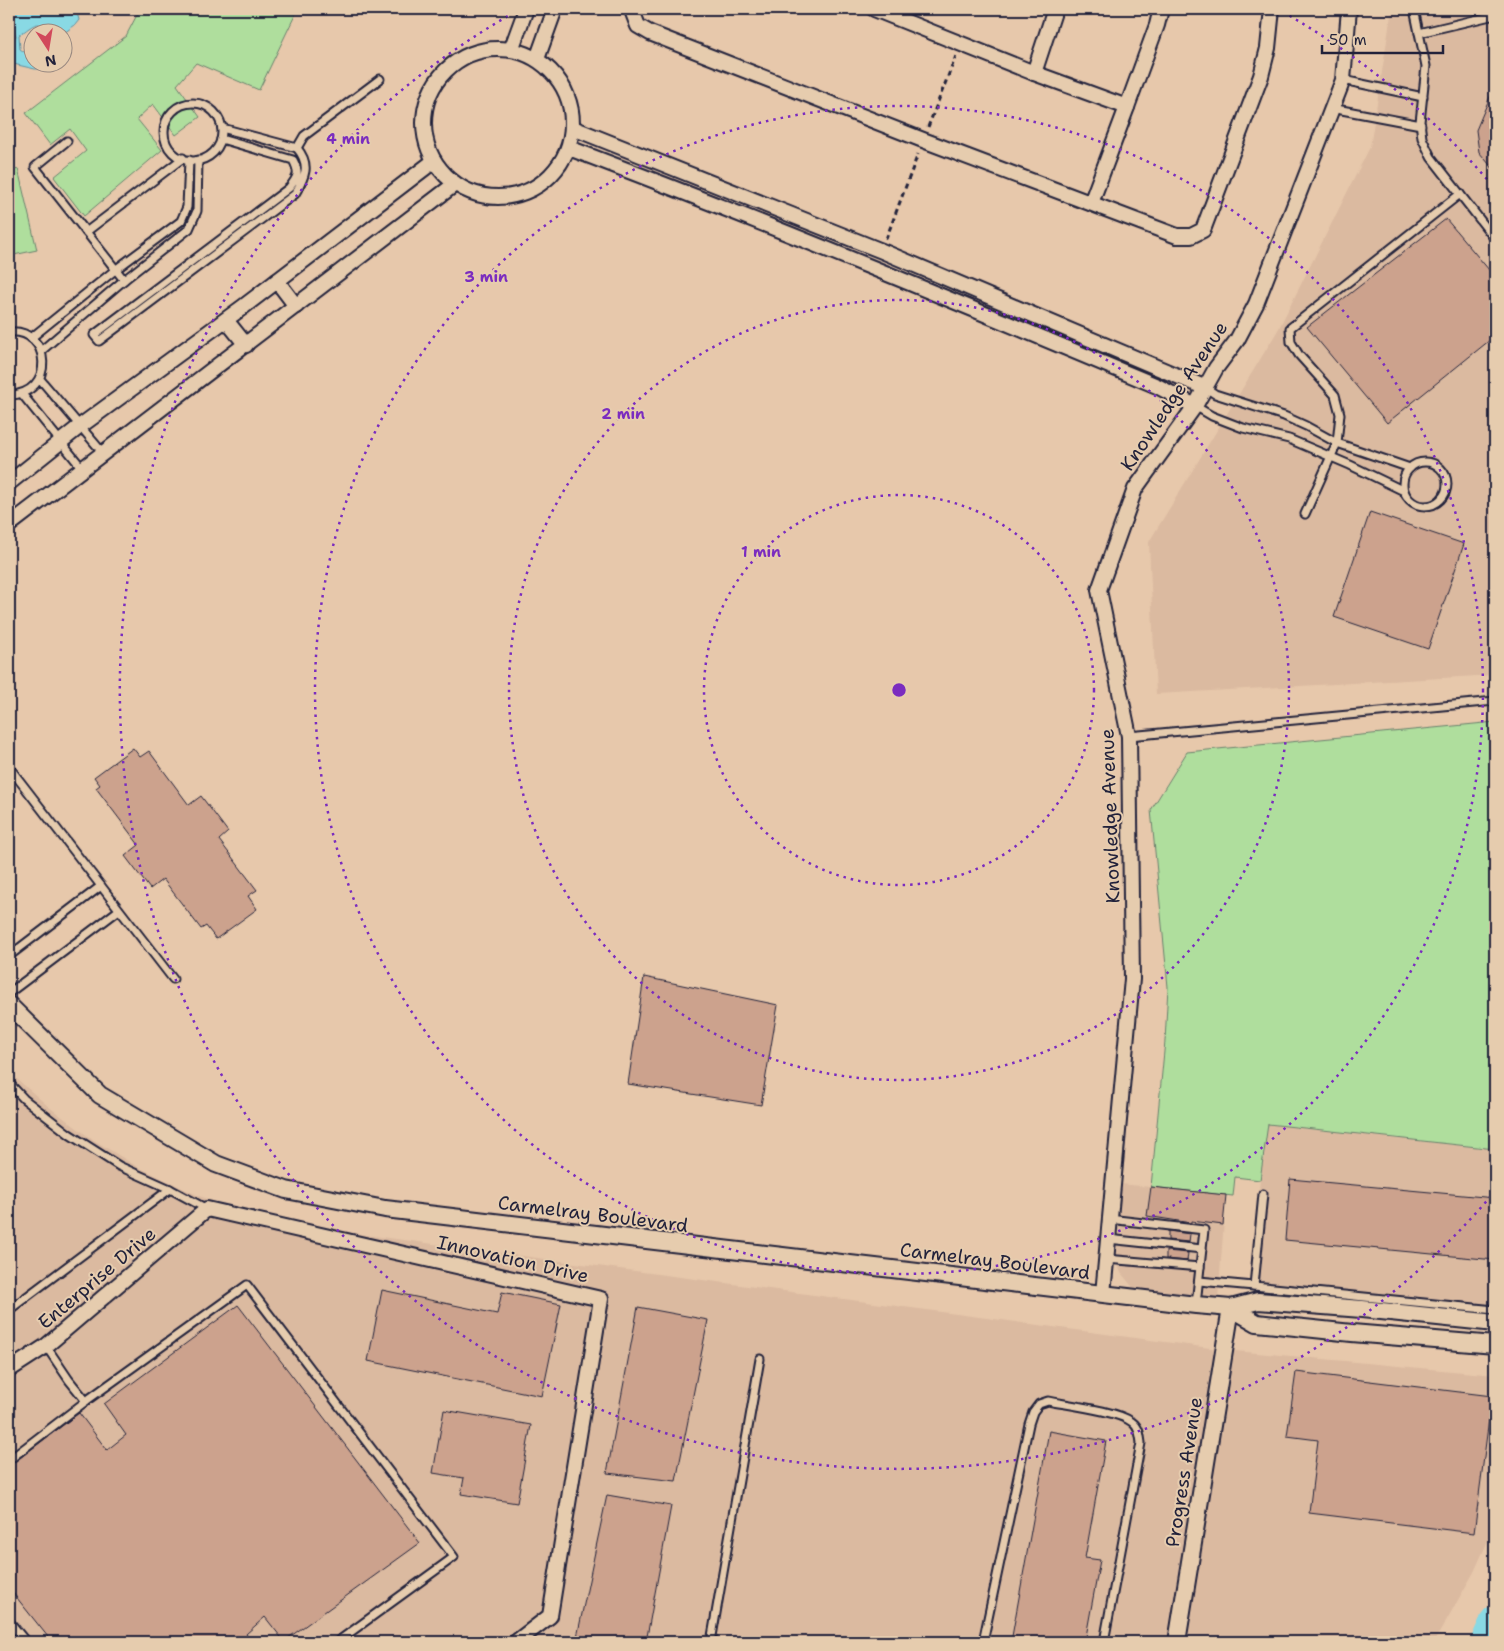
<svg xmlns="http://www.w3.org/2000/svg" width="1504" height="1651" font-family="'Shantell Sans',sans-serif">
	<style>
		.built { fill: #dbbaa0 }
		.green { fill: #afde9d; stroke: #68806c }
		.water { fill: #89d9e4; stroke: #6090a0 }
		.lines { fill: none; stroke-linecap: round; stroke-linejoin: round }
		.river { stroke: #89d9e4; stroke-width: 29 }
		.building { fill: #cca28d; stroke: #22223b }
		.service-casing { stroke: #22223b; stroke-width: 11 }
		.minor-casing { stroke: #22223b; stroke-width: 18 }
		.tertiary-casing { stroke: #22223b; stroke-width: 20 }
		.path { stroke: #22223b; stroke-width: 3; stroke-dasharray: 5 4; stroke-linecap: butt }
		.service { stroke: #e6ccae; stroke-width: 7 }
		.minor { stroke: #e6ccae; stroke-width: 14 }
		.tertiary { stroke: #e6ccae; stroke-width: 16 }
		.ring { fill: none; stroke: #7b2cbf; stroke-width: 2.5; stroke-dasharray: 2.5 5 }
		.labels { text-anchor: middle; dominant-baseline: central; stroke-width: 4; stroke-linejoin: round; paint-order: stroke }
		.street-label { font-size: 19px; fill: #22223b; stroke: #e6ccae }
		.centre { fill: #7b2cbf; stroke: #e6ccae; stroke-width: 2.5 }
		.ring-label { font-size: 15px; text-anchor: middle; font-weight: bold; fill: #7b2cbf; stroke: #e6ccae; stroke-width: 4; stroke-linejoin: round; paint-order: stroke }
	</style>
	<rect width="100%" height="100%" fill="#e7c8ab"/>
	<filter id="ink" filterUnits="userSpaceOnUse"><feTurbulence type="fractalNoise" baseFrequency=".02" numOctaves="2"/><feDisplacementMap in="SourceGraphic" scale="10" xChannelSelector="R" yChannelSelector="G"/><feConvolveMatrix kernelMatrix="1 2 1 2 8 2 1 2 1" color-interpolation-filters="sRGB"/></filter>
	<g filter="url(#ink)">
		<g class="built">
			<polygon points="1392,9 1495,9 1495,675 1156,694 1149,542 1278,330 1370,147"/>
			<polygon points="9,1072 49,1107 89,1137 136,1166 199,1196 276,1223 1225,1350 1495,1375 1495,1525 1474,1572 1434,1642 9,1642"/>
			<polygon points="1267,1124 1495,1149 1495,1307 1250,1281 1260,1180"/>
			<polygon points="1121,1184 1226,1195 1218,1299 1136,1291 1121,1273 1116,1259"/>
		</g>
		<g class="green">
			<polygon points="140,9 298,9 259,90 196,63 177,85 200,117 176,135 153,104 137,119 162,150 84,216 54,177 86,151 70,129 50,145 26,113 126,36"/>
			<polygon points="18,169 37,250 9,256 9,172"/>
			<polygon points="1495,722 1495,1149 1268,1124 1260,1180 1235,1177 1233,1196 1151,1187 1165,1041 1168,987 1151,810 1187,752"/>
		</g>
		<path class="water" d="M76,9L79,20L75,25L64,33L68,42L63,50L62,32H47L39,24C32,24 26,31 19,35L20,49L27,54L32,50V62L44,63L43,69H35L9,63V45L16,36L14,30L9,26V10Z"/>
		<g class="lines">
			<polyline class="river" points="1485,1642 1495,1620"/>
		</g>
		<g class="building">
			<polygon points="1495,85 1495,171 1479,152 1476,130"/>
			<polygon points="1446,219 1495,277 1495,336 1387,423 1307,327"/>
			<polygon points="1370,512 1464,544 1428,649 1334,617"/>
			<polygon points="133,748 140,757 149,751 189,805 201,796 228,832 219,840 257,890 248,896 257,909 216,939 206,926 201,929 163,879 150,889 125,856 139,845 96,788 100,785 94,777"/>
			<polygon points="644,977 778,1005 761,1105 628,1084"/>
			<polygon points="1290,1179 1495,1198 1495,1260 1285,1240"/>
			<polygon points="1151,1187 1226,1195 1223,1225 1191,1221 1191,1223 1147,1216"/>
			<polygon points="1168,1231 1190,1234 1189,1242 1168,1240"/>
			<polygon points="1166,1251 1188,1253 1187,1261 1166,1259"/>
			<polygon points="382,1290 497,1314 502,1292 561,1304 542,1396 368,1361"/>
			<polygon points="238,1305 420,1543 284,1641 265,1617 246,1634 252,1642 52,1642 9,1588 9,1465 12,1464 79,1413 107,1450 126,1435 104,1404"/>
			<polygon points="638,1307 708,1320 676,1481 607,1473"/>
			<polygon points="1296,1372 1492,1396 1474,1533 1309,1513 1318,1440 1287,1436"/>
			<polygon points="444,1410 531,1425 517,1503 461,1494 464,1478 433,1473"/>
			<polygon points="1049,1431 1106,1441 1085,1558 1100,1560 1085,1642 1011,1642"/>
			<polygon points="607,1495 671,1506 646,1642 576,1642"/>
		</g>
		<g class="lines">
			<g class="service-casing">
				<g id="service">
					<polyline points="1414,9 1426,66 1420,122 1422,138 1431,157 1495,239"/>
					<polyline points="1419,33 1495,15"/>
					<polyline points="1343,80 1423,97"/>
					<circle cx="193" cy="132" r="29"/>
					<polyline points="1331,108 1421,125"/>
					<path d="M221,139L293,160C300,173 298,177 289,188L94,335L99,341L295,194C305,177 311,165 297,148L222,128"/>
					<polyline points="67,141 35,167 124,280"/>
					<polyline points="297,148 304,136 380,79"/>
					<polyline points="86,232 183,158"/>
					<path d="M9,332C52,328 56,395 9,395"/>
					<polyline points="31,338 115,270 181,221 187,207 189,160"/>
					<polyline points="41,351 124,280 189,229 197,211 198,160"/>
					<polyline points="40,379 103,453"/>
					<polyline points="1206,388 1215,394 1284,416 1306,426 1337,443 1410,468"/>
					<polyline points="22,394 82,468"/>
					<polyline points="1195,406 1212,416 1243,428 1289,439 1350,465 1404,491"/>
					<circle cx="1425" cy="484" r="22"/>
					<polyline points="1305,514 1337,443 1340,414 1335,395 1299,355 1291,342 1290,328 1460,194"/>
					<polyline points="1129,736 1495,701"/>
					<polyline points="9,767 173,979"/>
					<polyline points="9,956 101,886"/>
					<polyline points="9,993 119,910"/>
					<polyline points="9,1083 24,1099 69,1134 119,1166 170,1189 207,1209"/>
					<polyline points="1263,1194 1254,1286 1495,1310"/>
					<polyline points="1109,1219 1204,1230 1196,1304"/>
					<polyline points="1108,1239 1202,1249"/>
					<polyline points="1106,1259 1200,1267"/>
					<polyline points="1199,1281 1254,1286"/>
					<polyline points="9,1310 170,1189"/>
					<polyline points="46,1346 69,1380 86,1401"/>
					<polyline points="9,1460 86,1401 247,1285 454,1557 337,1642"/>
					<polyline points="9,1621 26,1642"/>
					<polyline points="711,1642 760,1359"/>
					<path d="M983,1642L1029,1424L1033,1412L1039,1404L1048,1401C1068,1405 1118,1411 1132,1422C1139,1427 1140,1435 1141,1443L1104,1642"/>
				</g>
			</g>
			<g class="minor-casing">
				<g id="minor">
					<polyline points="635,9 633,13 638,26 650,33 923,140 1177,236 1191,236 1203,230 1261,76 1268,48 1272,9"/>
					<polyline points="874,9 1034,73 1127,107 1157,25 1161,9"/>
					<circle cx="498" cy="123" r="74"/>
					<polyline points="511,50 526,9"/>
					<polyline points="537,59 555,9"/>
					<polyline points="1034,73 1055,9"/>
					<polyline points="573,128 882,251 1206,388"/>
					<path d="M569,148C767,223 962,304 1157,386L1195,406"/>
					<polyline points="1091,203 1127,107"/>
					<polyline points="277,281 296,306"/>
					<polyline points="226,320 246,345"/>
					<polyline points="9,483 79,427 243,307 434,161"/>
					<polyline points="9,525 455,184"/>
					<polyline points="1103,1294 1132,979 1129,736 1099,590 1135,489 1195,406 1216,368 1237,340 1256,304 1343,80 1349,9"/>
					<polyline points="9,1370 46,1346 207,1209 601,1299 550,1616 516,1642"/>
				</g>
			</g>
			<g class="tertiary-casing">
				<g id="tertiary">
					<polyline points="9,1005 100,1095 216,1164 286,1190 385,1209 1196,1305 1231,1308 1258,1301 1362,1309 1495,1323"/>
					<polyline points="1231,1308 1257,1323 1352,1333 1495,1345"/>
					<polyline points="1177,1642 1231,1308"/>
				</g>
			</g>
			<g class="path">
				<polyline points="928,127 956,56"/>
				<polyline points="886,239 918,154"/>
			</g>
			<use href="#service" class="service"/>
			<use href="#minor" class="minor"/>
			<use href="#tertiary" class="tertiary"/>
		</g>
	</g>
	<g class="ring">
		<circle cx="899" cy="690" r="195"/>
		<circle cx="899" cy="690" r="390"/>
		<circle cx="899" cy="690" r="584"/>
		<path d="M1491 1196A779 779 0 1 1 515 12M1283 12A779 779 0 0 1 1491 184"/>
	</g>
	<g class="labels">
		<g class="street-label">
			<text transform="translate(1174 396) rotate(-56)">Knowledge Avenue</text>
			<text transform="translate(1110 816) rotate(-92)">Knowledge Avenue</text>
			<text transform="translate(593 1214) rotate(7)">Carmelray Boulevard</text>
			<text transform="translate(513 1259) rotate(13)">Innovation Drive</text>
			<text transform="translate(995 1261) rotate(7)">Carmelray Boulevard</text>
			<text transform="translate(97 1278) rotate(-40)">Enterprise Drive</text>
			<text transform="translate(1184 1472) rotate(-81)">Progress Avenue</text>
		</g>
	</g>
	<circle cx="899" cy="690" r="8" class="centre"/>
	<g class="ring-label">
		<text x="348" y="144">4 min</text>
		<text x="486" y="282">3 min</text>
		<text x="623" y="419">2 min</text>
		<text x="761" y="557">1 min</text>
	</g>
	<rect width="1504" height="1651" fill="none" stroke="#e6ccae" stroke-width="30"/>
	<rect x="15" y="15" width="1474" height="1621" fill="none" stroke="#22223b" stroke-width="2" filter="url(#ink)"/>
	<g transform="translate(48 48) rotate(168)"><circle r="24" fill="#e6ccae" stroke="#988880"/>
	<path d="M0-4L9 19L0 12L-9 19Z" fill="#d1495b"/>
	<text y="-8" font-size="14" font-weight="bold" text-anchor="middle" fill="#22223b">N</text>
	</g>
	<path d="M1322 45v8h121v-8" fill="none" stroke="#22223b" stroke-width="2.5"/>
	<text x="1329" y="45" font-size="15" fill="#22223b" stroke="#e6ccae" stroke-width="4" paint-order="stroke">50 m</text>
</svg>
